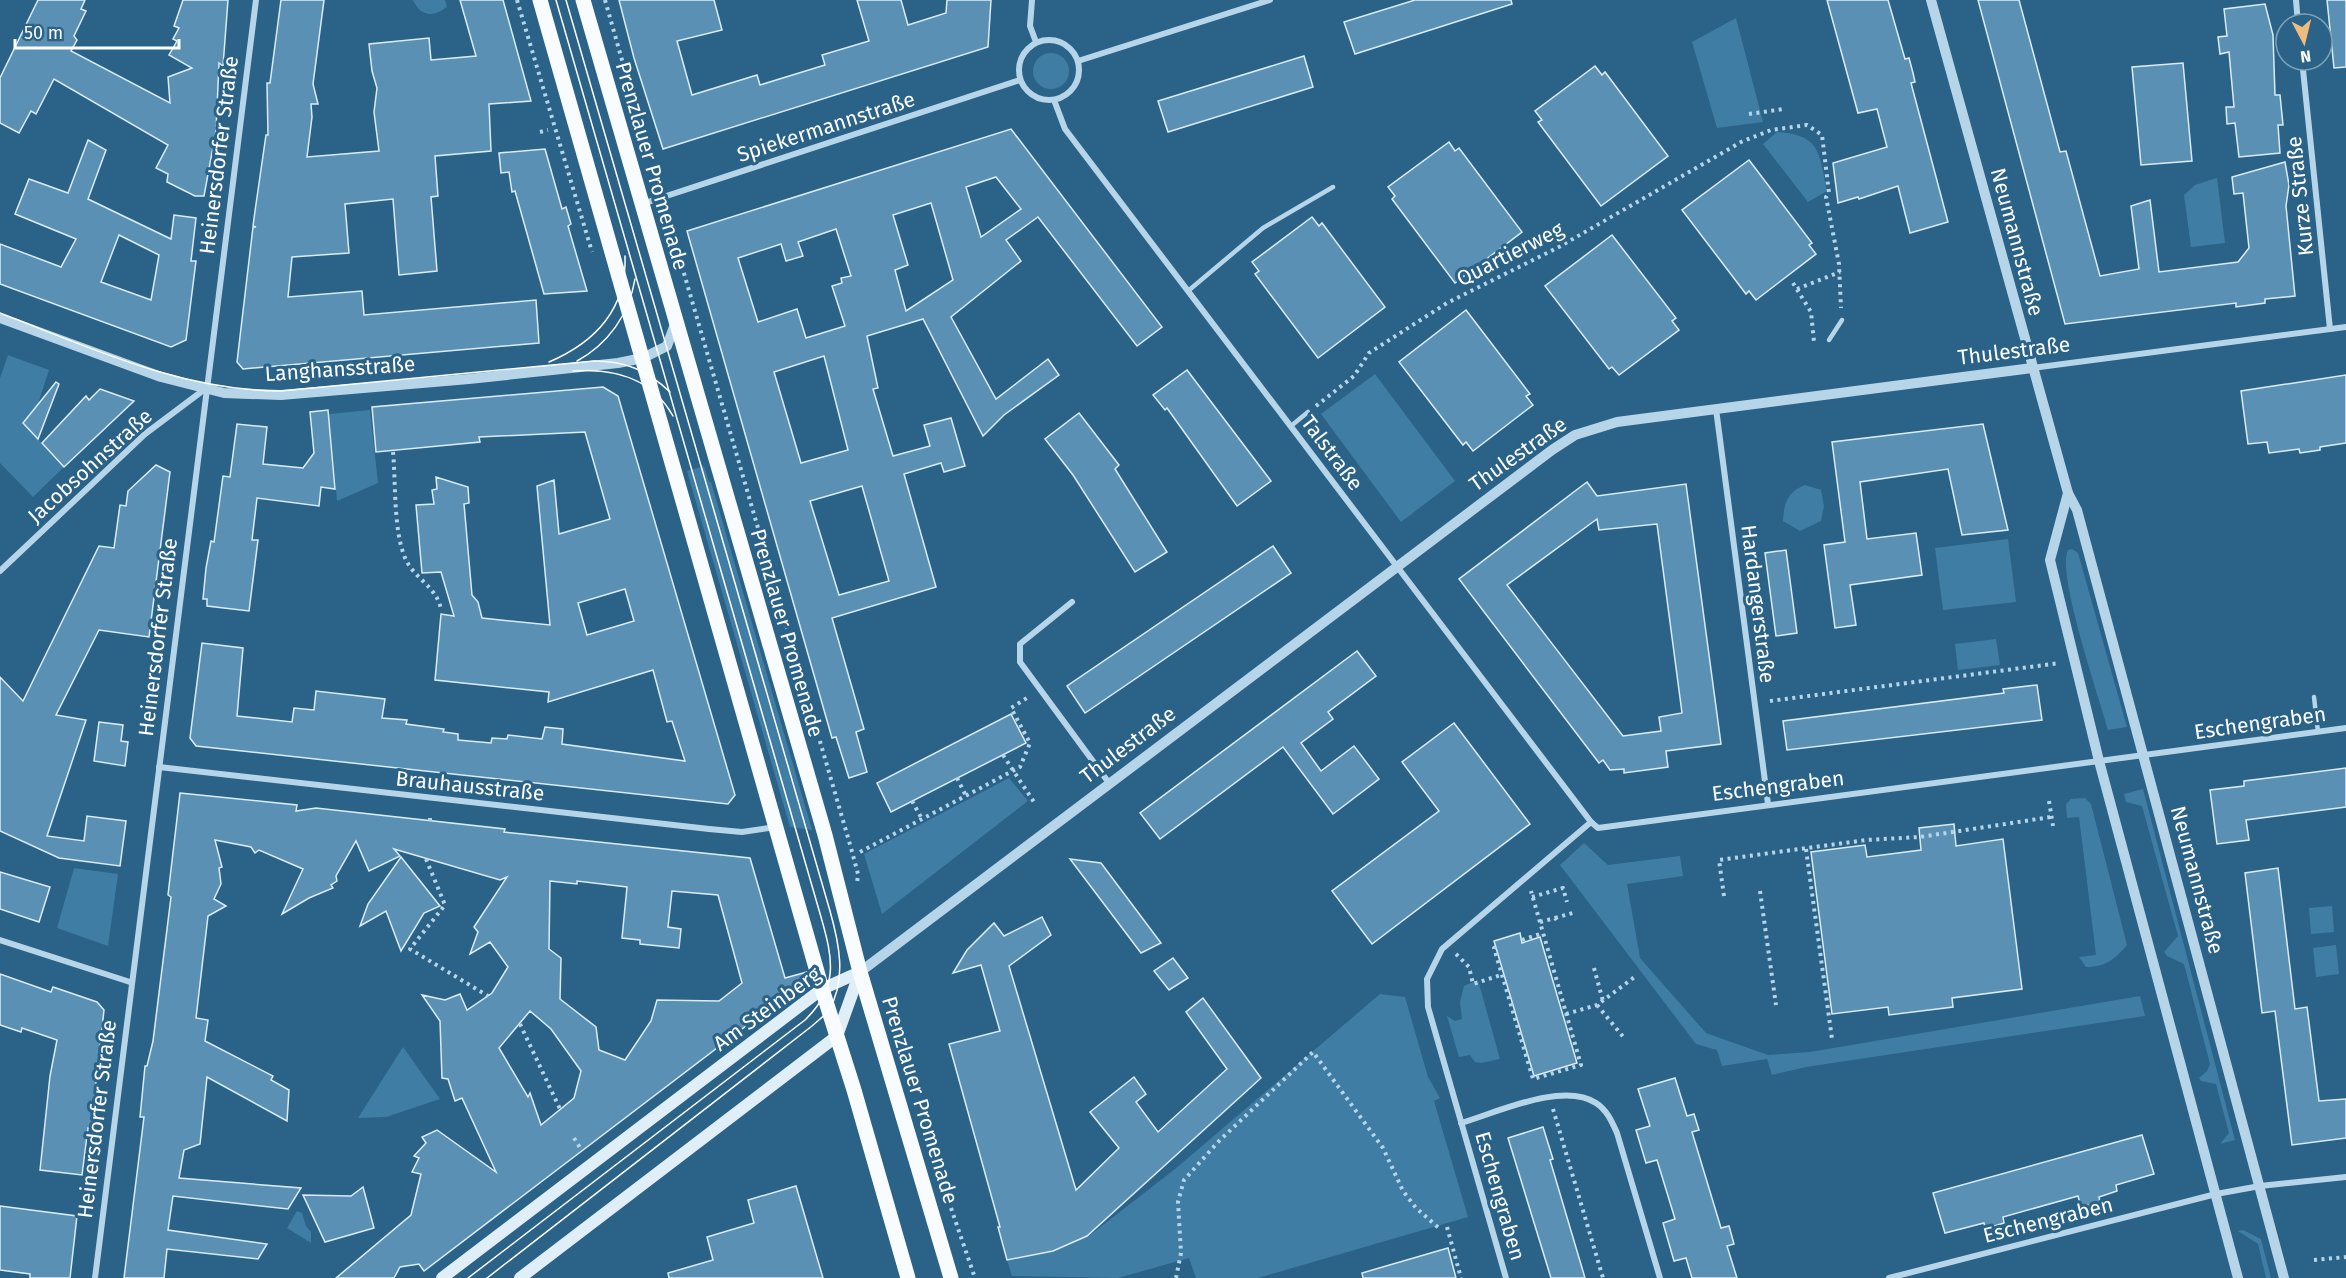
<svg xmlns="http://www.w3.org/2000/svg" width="2346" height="1278" font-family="'Fira Sans',sans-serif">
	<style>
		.green { fill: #3f7da4 }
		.building { fill: #5a90b3; stroke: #daecf7; stroke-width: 1.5; fill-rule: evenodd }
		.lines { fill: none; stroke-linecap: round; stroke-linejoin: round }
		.path { stroke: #b7d5e8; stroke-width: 4; stroke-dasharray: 3 4.5; stroke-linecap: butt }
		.service { stroke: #b7d5e8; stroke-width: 4.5 }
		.minor { stroke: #b7d5e8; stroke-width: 6 }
		.tertiary { stroke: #b7d5e8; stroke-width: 10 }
		.secondary { stroke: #e0eef7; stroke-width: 12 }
		.primary { stroke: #f8fcfe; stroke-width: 15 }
		.tram { stroke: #fff; stroke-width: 1.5 }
		.labels { text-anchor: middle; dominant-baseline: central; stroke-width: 6; stroke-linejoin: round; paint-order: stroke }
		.street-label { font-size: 21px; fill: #fff; stroke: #2a6288 }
	</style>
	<rect width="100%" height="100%" fill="#2a6288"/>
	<g class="green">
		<path d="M413,0H445L447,7C433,18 420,16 413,0Z"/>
		<polygon points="1736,18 1763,122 1717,128 1692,42"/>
		<circle cx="1051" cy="71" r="18"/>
		<path d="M1777,132C1821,135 1819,153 1827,191L1808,202L1763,144Z"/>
		<polygon points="2217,178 2225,243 2191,247 2184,195 2195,185"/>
		<polygon points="8,355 49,370 38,404 23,423 64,467 33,497 0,463 0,378"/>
		<polygon points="1375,374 1455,481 1401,522 1321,414"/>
		<polygon points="370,410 378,483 337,501 329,414"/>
		<polygon points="704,466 709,482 711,482 812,830 790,827 687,471"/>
		<path d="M1805,485L1821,490L1824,506L1821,521L1800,531L1783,521C1784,503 1787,492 1805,485Z"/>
		<polygon points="2008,539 2016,602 1943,610 1935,548"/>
		<path d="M2072,549L2078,553L2127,727L2108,730C2100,700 2056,573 2068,550Z"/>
		<polygon points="1996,639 2000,665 1958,670 1955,644"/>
		<polygon points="1009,778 1028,801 882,914 864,854"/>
		<polygon points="2143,789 2235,1140 2220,1144 2229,1133 2216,1084 2201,1081 2199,1078 2207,1071 2210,1064 2184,964 2167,956 2164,952 2178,936 2142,806 2126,802 2124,794"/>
		<path d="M2085,798L2091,804L2127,945C2115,959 2106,967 2086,967L2079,957L2096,955L2079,817L2067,818L2066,804L2071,799Z"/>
		<polygon points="1584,843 1608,865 1680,856 1683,876 1627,884 1640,958 1706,1033 1768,1055 1810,1052 2140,996 2145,1016 1806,1067 1772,1075 1767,1059 1722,1066 1717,1050 1696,1044 1560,865"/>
		<polygon points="74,868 118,874 108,946 57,928"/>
		<polygon points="2332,906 2334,932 2311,934 2309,908"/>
		<polygon points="2336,945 2339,974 2316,977 2313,948"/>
		<polygon points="1478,980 1500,1059 1481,1063 1475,1062 1470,1055 1459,1057 1447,1016 1455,1021 1462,1019 1460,1002 1464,986"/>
		<polygon points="1380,994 1405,997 1428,1077 1440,1098 1434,1101 1468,1217 1258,1278 1196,1278 1189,1258 1118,1278 1012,1276 1007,1260 1053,1251 1090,1235 1175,1169"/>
		<polygon points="403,1047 440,1099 386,1117 358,1118"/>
		<polygon points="297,1211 302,1213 306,1226 311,1232 311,1243 287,1228"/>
		<polygon points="2243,1230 2261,1239 2271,1278 2266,1278 2258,1244 2238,1231"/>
	</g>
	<g class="building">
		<polygon points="38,0 85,0 81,9 86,11 74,36 77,40 71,51 170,103 168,77 192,68 169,55 177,41 173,39 179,28 174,26 183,0 228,0 223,66 219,63 216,131 204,196 195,196 167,182 168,174 156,168 168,145 54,79 36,114 31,111 19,133 0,123 0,78"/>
		<polygon points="281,0 324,0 313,84 318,104 311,104 312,117 307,157 379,151 374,112 377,88 372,71 369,44 429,38 431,60 476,56 460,0 503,0 531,101 489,104 491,151 435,156 438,196 431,197 437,271 399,275 393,199 345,204 349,253 292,257 288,297 362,291 364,315 536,300 539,343 243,369 237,362 253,227 256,227 253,226 255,211 266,135 268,135 267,83 270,83"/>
		<polygon points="619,0 714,0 722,30 677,41 692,95 757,75 760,85 825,65 822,55 869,41 857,0 901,0 908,25 946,13 947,0 991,0 988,47 663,149 634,58"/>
		<polygon points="1415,0 1511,0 1512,4 1355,54 1344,22"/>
		<polygon points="1827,0 1888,0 1905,59 1909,58 1913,73 1915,82 1911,83 1948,222 1910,233 1898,186 1859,199 1858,197 1838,203 1833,163 1887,147 1877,109 1858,113"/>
		<polygon points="1978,0 2019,0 2060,152 2066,151 2100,276 2139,269 2131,206 2150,200 2159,272 2238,262 2249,248 2243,193 2234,194 2232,177 2285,162 2289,185 2286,206 2295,296 2265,299 2265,303 2236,307 2236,303 2065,324"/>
		<polygon points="2327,0 2346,0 2346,67 2334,68"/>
		<polygon points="2265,4 2273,35 2275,95 2280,95 2283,125 2278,125 2280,153 2239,157 2235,123 2227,124 2226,107 2234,107 2229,52 2220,54 2218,37 2227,36 2224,9"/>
		<polygon points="1304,56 1313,87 1168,132 1158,101"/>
		<polygon points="2183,63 2192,161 2141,165 2132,67"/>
		<polygon points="1595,66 1602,75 1605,72 1668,156 1601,206 1538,122 1542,120 1535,111"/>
		<path d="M1011,129L1162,327L1137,346L1038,217L1006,240L1021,261L951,317L996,399L1048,359L1059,375L1004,415L983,436L923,319L867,336L878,388L873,389L893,456L930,446L924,425L951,418L965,466L944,472L941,463L904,474L936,587L832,618L864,729L856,732L867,772L849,778L836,737L832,738L687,231ZM996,177L1021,209L981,237L966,187ZM931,203L953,280L906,311L895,270L908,265L893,215ZM836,229L851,276L841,278L842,283L832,286L845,326L806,338L797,309L758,322L738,258L781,244L786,261L803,256L798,242ZM824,356L848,450L801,463L774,372ZM862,486L889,581L839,595L810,501Z"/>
		<path d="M88,140L106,150L88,199L171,239L174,215L196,218L191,261H196L186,340L171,347L0,284V244L61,267L76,239L15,214L29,179L68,193ZM119,235L159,255L151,300L101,282Z"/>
		<polygon points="1449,142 1455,151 1459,148 1522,232 1455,283 1392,199 1395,196 1388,187"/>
		<polygon points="545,149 562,209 566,207 571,224 568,226 587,291 544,294 515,191 512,192 509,172 501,173 499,153"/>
		<polygon points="1749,160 1812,243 1809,245 1816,254 1756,300 1749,291 1746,294 1682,210"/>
		<polygon points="1312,217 1319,226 1322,223 1385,307 1318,358 1255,274 1259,271 1252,262"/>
		<polygon points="1612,235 1676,318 1672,321 1679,330 1619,375 1612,367 1609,369 1545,286"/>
		<polygon points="1466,310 1530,394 1526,396 1533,405 1473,451 1466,442 1463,445 1399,362"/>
		<polygon points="1187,370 1271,481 1237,506 1167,408 1165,410 1153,395"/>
		<polygon points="2346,375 2346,443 2320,447 2320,450 2300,453 2299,449 2269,453 2267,442 2248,444 2241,391"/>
		<polygon points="56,382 59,384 38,439 23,423"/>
		<path d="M603,387L618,396L735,795L728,804L196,746L190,738L202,643L243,648L237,716L292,722L294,708L314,710L316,691L385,699L382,718L407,720L406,724L444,729L443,732L458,734V740L491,743L492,738L507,739L508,735L542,739L545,727L563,729L562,744L685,761L672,721L667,722L653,670L548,702L549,692L435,680L441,614L454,616L441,572L422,573L416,505L434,504L432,490L437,489L436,477L468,487L469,503L464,504L472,595L478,602L482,618L550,625L537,486L554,480L559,534L610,519L585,432L479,437L480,442L376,452L372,407ZM625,589L634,621L587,635L578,603Z"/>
		<polygon points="100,389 134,401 64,467 42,443 86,396 89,400"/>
		<polygon points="328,410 335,489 321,487 319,506 257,498 252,540 258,540 249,611 207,606 207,599 203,599 206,568 211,541 214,542 223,476 230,477 237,424 267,427 263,464 303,468 314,453 310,412"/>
		<polygon points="1079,413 1119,465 1115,469 1167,552 1135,572 1073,475 1045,439"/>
		<polygon points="1983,424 2008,530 1962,535 1948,469 1860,482 1867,539 1916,533 1922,575 1850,585 1856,625 1835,628 1824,545 1845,542 1832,442"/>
		<polygon points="156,465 170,472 149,637 99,630 56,715 86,720 47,836 84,841 87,816 126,821 120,866 59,858 0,831 0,677 23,701 99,546 114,548 120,505 126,506 128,491"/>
		<path d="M1587,482L1597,496L1686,484L1721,744L1666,751L1668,767L1624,773V769L1610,770L1603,760L1599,763L1459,579ZM1597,519L1599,530L1657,524L1682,713L1659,717L1661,731L1623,736L1507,585Z"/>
		<polygon points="1273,546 1291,573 1085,713 1067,686"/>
		<polygon points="1786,550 1797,633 1776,636 1765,553"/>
		<polygon points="1357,651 1376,676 1328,712 1333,719 1301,743 1321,771 1354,746 1379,779 1333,814 1283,747 1160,839 1140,813"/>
		<polygon points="2037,685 2042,720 1787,750 1783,721 2004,693 2003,689"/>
		<polygon points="1011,714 1026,743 891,812 877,783"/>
		<polygon points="99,722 123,725 121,741 128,742 125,766 94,761"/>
		<polygon points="1454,723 1530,824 1372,944 1332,891 1439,811 1402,762"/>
		<polygon points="2346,768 2346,807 2246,820 2249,840 2217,844 2210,790 2244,786 2244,781"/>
		<path d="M180,793L297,805L296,811L316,808L505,829L504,832L532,835L750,858L785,978L807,972L809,978L424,1271L419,1264L400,1267L394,1278H336L411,1215L421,1174L412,1172L419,1158L414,1156L426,1143L422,1137L437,1130L496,1172L462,1098L455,1101L448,1079L442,1078L440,1021L422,995L445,1000L460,994L467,1010L492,993L508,967L490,942L470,954L478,932L474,927L507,877L500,880L394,849L400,856L369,871L356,841L336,876L337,881L331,885L333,888L309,898L282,914L303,869L259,850L255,853L251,847L215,840L222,867L219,868L221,884L214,899L226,906L208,916L196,1018L208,1020L205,1041L273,1076L271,1080L289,1090L287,1121L207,1077L200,1144L184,1150L179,1178L301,1188L288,1209L173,1196L168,1230L267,1244L258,1259L167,1249L164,1278H124L144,1117H140L145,1066H147L153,1041L171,897L168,895ZM550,881L577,884V881L627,887L622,938L640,940V944L679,948L681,929L668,927L672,891L718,895L742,983L719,1001L657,1000L651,1021L625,1060L599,1050L596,1027L560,999L561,958L549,949ZM530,1011L551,1029L581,1071L574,1098L541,1125L530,1093L528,1097L499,1048Z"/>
		<polygon points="1954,824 1956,846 2003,839 2022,989 1952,998 1953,1007 1889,1015 1888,1007 1832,1014 1811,852 1865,845 1867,857 1921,850 1919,828"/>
		<polygon points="401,857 440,906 424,913 401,951 386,911 360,926 368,904"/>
		<polygon points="1070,859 1101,863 1161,943 1141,953"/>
		<polygon points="2278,868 2295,1009 2307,1007 2319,1101 2346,1099 2346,1138 2292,1145 2275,1011 2262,1013 2245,873"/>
		<polygon points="0,872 50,887 39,922 0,909"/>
		<polygon points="1042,917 1051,935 1009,966 1076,1190 1119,1148 1090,1112 1134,1077 1146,1094 1136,1102 1158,1132 1227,1069 1186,1012 1203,998 1261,1078 1087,1236 1053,1251 1007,1260 998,1227 1000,1227 949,1044 1000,1031 981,965 953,973 967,950 994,923 1004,936"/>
		<polygon points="1520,933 1522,943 1540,937 1577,1063 1534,1076 1494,941"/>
		<polygon points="1173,958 1188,978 1169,990 1154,971"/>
		<polygon points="0,974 51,992 53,987 97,1002 104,1010 91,1129 88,1128 82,1175 40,1170 50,1076 57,1040 22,1028 21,1032 0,1025"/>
		<polygon points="1675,1078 1687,1116 1694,1114 1699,1130 1692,1132 1721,1228 1729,1226 1734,1244 1727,1246 1737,1278 1692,1278 1686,1258 1674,1261 1663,1223 1675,1219 1657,1160 1646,1163 1636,1130 1650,1126 1638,1089"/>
		<polygon points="1543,1127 1553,1159 1550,1160 1585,1278 1551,1278 1508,1138"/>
		<polygon points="2142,1135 2154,1174 2116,1185 2117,1191 2099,1197 2100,1202 2081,1207 2078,1196 2003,1217 2004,1223 1985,1229 1984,1223 1945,1233 1933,1193"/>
		<polygon points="796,1186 823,1278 669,1278 668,1273 713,1260 707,1237 754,1223 748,1200"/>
		<polygon points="363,1187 374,1228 325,1242 303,1195 351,1196"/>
		<polygon points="0,1206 77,1216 70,1278 30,1278 30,1274 0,1270"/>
		<polygon points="1448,1248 1456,1278 1363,1278 1362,1273"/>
	</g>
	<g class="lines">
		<g class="path">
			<polyline points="517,0 592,252"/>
			<polyline points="605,0 639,120"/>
			<polyline points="1749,114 1784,109"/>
			<polyline points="540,132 548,130"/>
			<polyline points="665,208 851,848 858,874 857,884"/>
			<polyline points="1793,283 1811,312 1814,342"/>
			<polyline points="1797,289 1840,272"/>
			<polyline points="1316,406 1354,376 1369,353 1447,303 1559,247 1741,142 1771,130 1807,125 1822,135 1829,193 1826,197 1839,264 1841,308"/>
			<path d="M393,452C396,483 393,532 406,560C415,579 436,586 441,609"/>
			<polyline points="1770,701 2060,663"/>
			<polyline points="1003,755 1036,805"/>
			<polyline points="957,778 966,796"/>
			<polyline points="912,801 922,819"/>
			<polyline points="2049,801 2053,826"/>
			<polyline points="430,821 430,817"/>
			<polyline points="1806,849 1832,1039"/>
			<polyline points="860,852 1020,767 1030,743 1011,708 1030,696"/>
			<polyline points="426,859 445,905 410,949 488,996"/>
			<polyline points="1760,891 1776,1005"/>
			<polyline points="1724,896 1719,860 1866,840 1920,837 2051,817"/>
			<polyline points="1532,897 1563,888 1567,902"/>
			<polyline points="1555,918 1576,912"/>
			<polyline points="1540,922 1555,918 1559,923"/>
			<polyline points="1522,940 1543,933"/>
			<polyline points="1496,947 1494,948 1533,1079 1581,1065 1531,891"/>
			<polyline points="1456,954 1469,967 1473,984 1501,975"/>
			<polyline points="1594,968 1603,1001"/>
			<polyline points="1597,1005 1625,1039"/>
			<polyline points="1566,1014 1597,1005 1636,976"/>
			<polyline points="520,1024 560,1109"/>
			<polyline points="1553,1109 1603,1278"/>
			<polyline points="574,1138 582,1151"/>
			<polyline points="951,1208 975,1278"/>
			<polyline points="1447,1227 1461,1278"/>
			<polyline points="2314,1260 2346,1257"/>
			<polyline points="1176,1278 1181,1253 1178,1202 1184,1180 1219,1141 1313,1052 1383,1148 1403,1191 1416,1208 1440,1229"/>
		</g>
		<g class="service">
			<polyline points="1188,291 1263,228 1333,187"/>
			<polyline points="1829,340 1842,320"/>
			<polyline points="1291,426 1308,412"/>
			<polyline points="2314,697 2318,732"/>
		</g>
		<g class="minor">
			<polyline points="1032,0 1030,26 1036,42"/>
			<polyline points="2296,0 2298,24"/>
			<circle cx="1049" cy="70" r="30"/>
			<polyline points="2302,60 2330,329"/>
			<polyline points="1078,61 1270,0"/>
			<polyline points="1054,100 1065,129 1591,822 1598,828 2346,728"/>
			<polyline points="642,204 1020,80"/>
			<polyline points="2032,368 2346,327"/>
			<polyline points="1716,409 1768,804"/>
			<polyline points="0,571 145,434 205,389"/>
			<polyline points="1072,602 1020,644 1020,662 1109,783"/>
			<polyline points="159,767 709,829 742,832 776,827"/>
			<polyline points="0,940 130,982"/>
			<path d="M1461,1123C1496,1113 1563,1081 1596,1103C1607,1110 1612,1122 1617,1133L1660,1278"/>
			<polyline points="95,1278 256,0"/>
			<polyline points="1506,1278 1428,1007 1427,979 1442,949 1591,822"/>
			<polyline points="1889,1278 2216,1194 2260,1186 2346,1177"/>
		</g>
		<g class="tertiary">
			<polyline points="1931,0 2068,493 2077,510 2284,1278"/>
			<polyline points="0,318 161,377 224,393 281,395 469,379 618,363 643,358 667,346 675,324"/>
			<polyline points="2068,493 2050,560 2099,761 2238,1278"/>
			<polyline points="860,972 1552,450 1575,435 1617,422 2032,368"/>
		</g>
		<g class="secondary">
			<polyline points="442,1278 822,989 860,972"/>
			<polyline points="520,1278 837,1036 860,972"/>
		</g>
		<g class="primary">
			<polyline points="540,0 822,989 854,1090 908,1278"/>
			<polyline points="583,0 825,835 860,972 951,1278"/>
		</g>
		<g class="tram">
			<path d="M0,313C91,348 182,391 281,391L594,361C625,361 647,370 670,392"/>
			<path d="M577,361C608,344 629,315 635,279"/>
			<path d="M549,362C596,342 627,308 625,256"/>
			<path d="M573,371C613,368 652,378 673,416"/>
			<path d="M468,1278L805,1020C839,987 833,959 821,917L556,0"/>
			<path d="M487,1278L812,1026C817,1021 825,1016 829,1010C847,979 839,943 830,911L566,0"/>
		</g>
	</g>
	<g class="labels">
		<g class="street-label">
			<text transform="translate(826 127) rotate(-18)">Spiekermannstraße</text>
			<text transform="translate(219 155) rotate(-83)">Heinersdorfer Straße</text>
			<text transform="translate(652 166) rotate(74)">Prenzlauer Promenade</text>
			<text transform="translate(2300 196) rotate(-96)">Kurze Straße</text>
			<text transform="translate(2017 242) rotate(75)">Neumannstraße</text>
			<text transform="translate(1510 254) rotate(-27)">Quartierweg</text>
			<text transform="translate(2014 351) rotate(-7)">Thulestraße</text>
			<text transform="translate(340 369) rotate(-4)">Langhansstraße</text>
			<text transform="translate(1332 453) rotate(53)">Talstraße</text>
			<text transform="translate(1518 454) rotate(-35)">Thulestraße</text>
			<text transform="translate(90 466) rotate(-42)">Jacobsohnstraße</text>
			<text transform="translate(1758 604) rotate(83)">Hardangerstraße</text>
			<text transform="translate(787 633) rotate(74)">Prenzlauer Promenade</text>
			<text transform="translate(158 637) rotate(-83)">Heinersdorfer Straße</text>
			<text transform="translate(2260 723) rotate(-8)">Eschengraben</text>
			<text transform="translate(1128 745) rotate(-37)">Thulestraße</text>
			<text transform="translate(470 786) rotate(6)">Brauhausstraße</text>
			<text transform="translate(1778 786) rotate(-7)">Eschengraben</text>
			<text transform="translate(2197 880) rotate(75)">Neumannstraße</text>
			<text transform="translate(767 1009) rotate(-36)">Am Steinberg</text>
			<text transform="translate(920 1100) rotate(73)">Prenzlauer Promenade</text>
			<text transform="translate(97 1119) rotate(-83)">Heinersdorfer Straße</text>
			<text transform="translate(1500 1196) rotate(74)">Eschengraben</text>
			<text transform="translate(2048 1220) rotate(-14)">Eschengraben</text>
		</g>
	</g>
	<g transform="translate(2304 42) rotate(173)"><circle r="28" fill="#2a6288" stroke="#7fa1b8" stroke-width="1.5"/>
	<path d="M0-4.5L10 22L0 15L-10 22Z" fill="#efbb7e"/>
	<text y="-9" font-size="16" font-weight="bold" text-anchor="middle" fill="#ffffff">N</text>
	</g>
	<path d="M15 39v9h164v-9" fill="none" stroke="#ffffff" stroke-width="3"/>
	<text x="24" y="39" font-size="18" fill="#ffffff" stroke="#2a6288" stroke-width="4.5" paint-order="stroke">50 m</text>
</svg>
